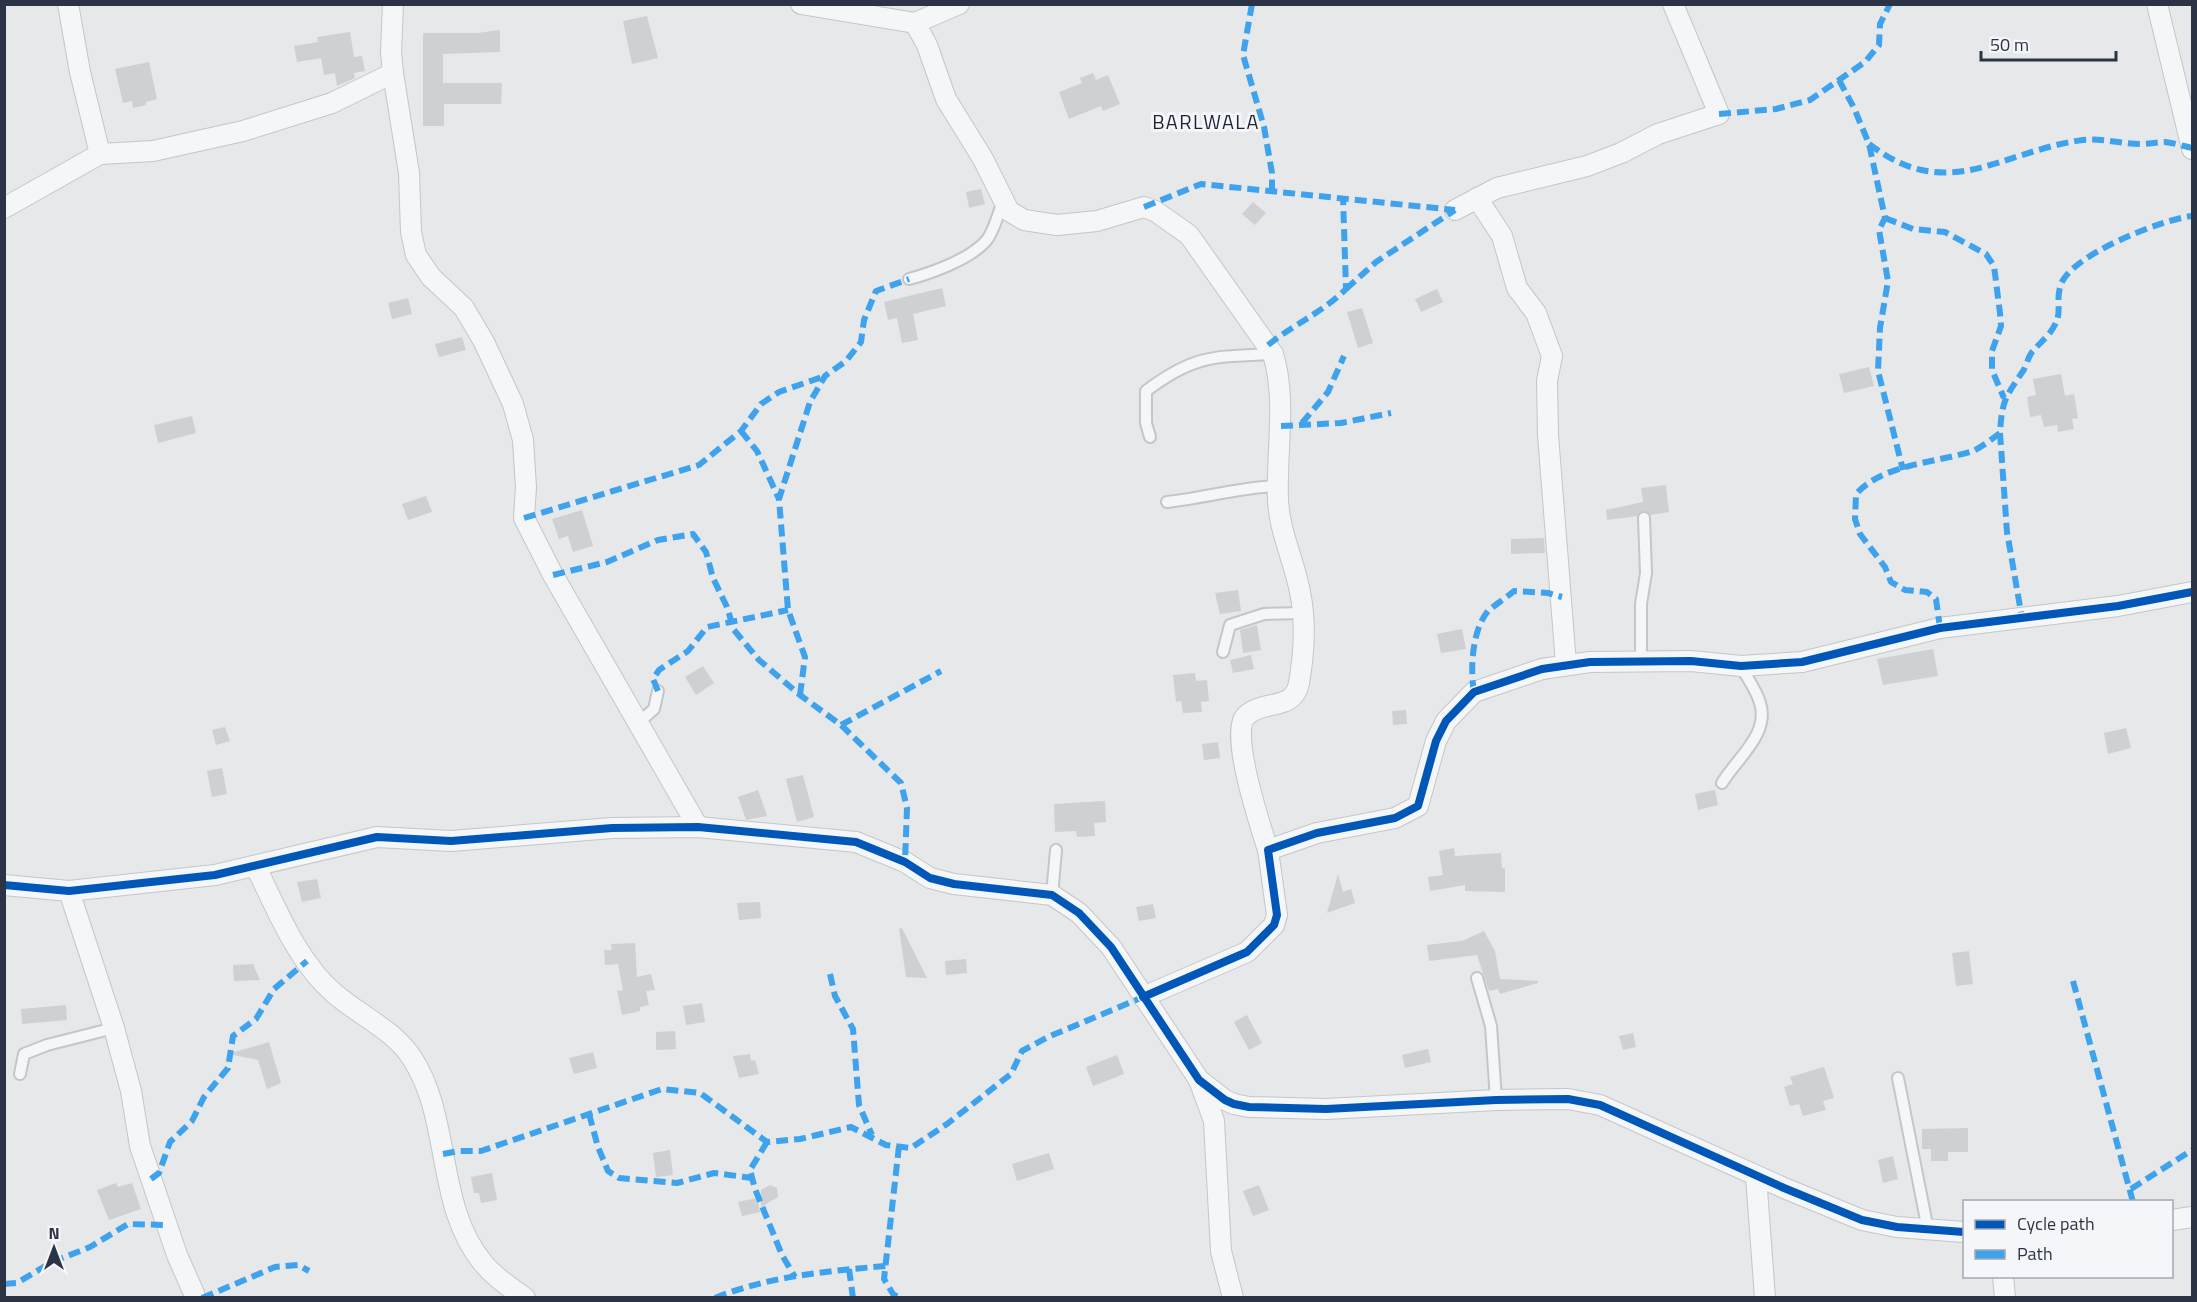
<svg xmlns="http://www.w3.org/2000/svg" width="2197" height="1302" font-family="'Titillium Web',sans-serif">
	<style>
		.building { fill: #ced0d3 }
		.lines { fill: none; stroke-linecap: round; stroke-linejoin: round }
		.lane-casing { stroke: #c4c6c8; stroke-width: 14 }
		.street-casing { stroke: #c4c6c8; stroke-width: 22 }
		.lane { stroke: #f5f6f7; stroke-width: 10 }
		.street { stroke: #f5f6f7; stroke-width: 20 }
		.quiet { stroke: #3ea3ec; stroke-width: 6; stroke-dasharray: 12 6; stroke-linecap: butt }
		.cycleway-casing { stroke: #f4f6f9; stroke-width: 11 }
		.cycleway { stroke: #0057b8; stroke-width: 8 }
		.labels { text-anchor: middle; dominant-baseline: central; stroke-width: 6; stroke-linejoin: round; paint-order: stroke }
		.quarter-label { font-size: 20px; letter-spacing: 1.5px; fill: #1d2536; stroke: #f4f6f9 }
	</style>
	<rect width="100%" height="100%" fill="#e6e8ea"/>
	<g class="building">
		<polygon points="647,16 658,58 632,64 623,21"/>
		<polygon points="500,30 500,52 443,54 443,83 502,83 501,104 444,104 444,126 423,126 423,33 477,33"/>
		<polygon points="350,32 354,57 362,56 365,71 354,73 355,78 337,86 335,73 324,75 321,58 297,62 294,46 318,42 317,37"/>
		<polygon points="149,62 157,99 146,102 146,105 133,108 132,101 123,103 115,69"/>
		<polygon points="1093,73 1096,80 1108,75 1120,104 1103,111 1101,106 1069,119 1059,92 1082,83 1080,78"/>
		<polygon points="981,189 985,204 969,208 966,192"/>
		<polygon points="1253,202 1266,213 1255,225 1242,214"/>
		<polygon points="942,288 946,306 913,314 918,340 902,343 897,318 888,320 884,302"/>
		<polygon points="1437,289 1443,302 1421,312 1415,299"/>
		<polygon points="408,298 412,314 392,319 388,303"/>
		<polygon points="1362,308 1373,343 1358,348 1347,312"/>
		<polygon points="462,337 466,350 439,357 435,344"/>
		<polygon points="1869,367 1874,386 1844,393 1839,374"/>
		<polygon points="2061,374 2065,396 2074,394 2078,418 2072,419 2074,429 2058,432 2057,425 2044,427 2041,415 2030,417 2027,397 2036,395 2033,379"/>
		<polygon points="192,416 196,433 158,443 154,425"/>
		<polygon points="1666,485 1669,512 1651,515 1643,511 1637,516 1607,520 1606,510 1643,502 1641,488"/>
		<polygon points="426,496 432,512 408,520 402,504"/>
		<polygon points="582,510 593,546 573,552 568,536 559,539 552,519"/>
		<polygon points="1544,538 1545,553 1511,554 1511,539"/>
		<polygon points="1238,590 1241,611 1220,614 1215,593"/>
		<polygon points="1257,625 1261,650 1243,653 1240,630"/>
		<polygon points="1462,629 1466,649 1441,653 1437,634"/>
		<polygon points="1933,649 1938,676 1883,685 1877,659"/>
		<polygon points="1251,655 1254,669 1233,673 1230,660"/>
		<polygon points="703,666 714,683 696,695 685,677"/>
		<polygon points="1195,673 1196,681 1207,680 1209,701 1201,702 1202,712 1183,713 1181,701 1176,702 1173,675"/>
		<polygon points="1406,710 1407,724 1393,725 1392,711"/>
		<polygon points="225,727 230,741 216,745 212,730"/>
		<polygon points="2126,728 2131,748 2108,754 2104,733"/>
		<polygon points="1218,742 1220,758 1204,760 1202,744"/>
		<polygon points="222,768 227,794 212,797 207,771"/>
		<polygon points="803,775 814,817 797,822 786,779"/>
		<polygon points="758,790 767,816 746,820 738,797"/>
		<polygon points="1715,790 1718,805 1698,810 1695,794"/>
		<polygon points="1105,801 1106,822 1094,823 1095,836 1077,837 1076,831 1055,832 1054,804"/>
		<polygon points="1454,848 1455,856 1501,853 1502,868 1505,868 1505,892 1465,891 1465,885 1430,891 1428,877 1443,875 1439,851"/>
		<polygon points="1338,874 1343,892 1351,889 1355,903 1327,913"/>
		<polygon points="317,879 321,898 302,902 297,882"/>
		<polygon points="760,902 761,918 739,920 737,903"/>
		<polygon points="1153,904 1156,918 1139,921 1136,907"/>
		<polygon points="902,928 927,978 906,977 899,929"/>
		<polygon points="1484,931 1495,951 1500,979 1538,981 1538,983 1500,994 1498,989 1489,991 1477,955 1429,961 1427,945 1462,941"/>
		<polygon points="635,943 637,977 651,974 655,990 646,991 649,1005 640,1007 640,1011 622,1015 617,991 623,990 618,964 605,965 604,950 612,950 611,944"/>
		<polygon points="1969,951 1973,984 1956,986 1952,953"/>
		<polygon points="966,959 967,973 946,975 945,961"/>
		<polygon points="253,964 260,980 234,981 233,965"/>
		<polygon points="702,1003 705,1022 686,1025 683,1006"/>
		<polygon points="66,1005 67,1020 22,1024 21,1009"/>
		<polygon points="1247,1015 1262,1043 1249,1050 1234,1022"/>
		<polygon points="675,1031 676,1049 656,1050 656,1032"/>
		<polygon points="1633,1033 1636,1047 1623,1050 1619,1036"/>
		<polygon points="269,1042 281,1083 267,1089 258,1060 228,1054"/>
		<polygon points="1428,1049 1431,1062 1405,1068 1402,1055"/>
		<polygon points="593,1052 597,1068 574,1074 569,1058"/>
		<polygon points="750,1054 751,1061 755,1060 759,1074 739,1078 733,1056"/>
		<polygon points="1117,1055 1124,1074 1093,1086 1086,1067"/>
		<polygon points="1824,1067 1834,1098 1823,1101 1826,1110 1803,1116 1799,1104 1790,1106 1784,1087 1793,1084 1790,1077"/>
		<polygon points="1968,1128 1968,1152 1948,1152 1948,1161 1931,1161 1931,1149 1922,1149 1922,1129"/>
		<polygon points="670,1150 673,1175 656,1177 653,1153"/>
		<polygon points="1049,1153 1054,1169 1017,1181 1012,1164"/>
		<polygon points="1893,1156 1898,1179 1883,1183 1878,1160"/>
		<polygon points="492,1173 497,1200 481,1203 479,1193 474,1193 471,1177"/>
		<polygon points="116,1183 118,1187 132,1183 141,1209 109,1220 97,1190"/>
		<polygon points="770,1185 777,1188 778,1197 761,1207 761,1190"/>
		<polygon points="1259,1185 1269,1210 1253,1216 1243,1191"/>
		<polygon points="757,1198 760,1212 742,1216 738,1202"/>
	</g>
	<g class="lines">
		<g class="lane-casing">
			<g id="lane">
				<path d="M909,279C932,273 970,259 986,241C994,232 998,213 1003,202"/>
				<path d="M1150,437L1146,423V391C1195,354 1214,357 1273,354"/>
				<path d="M1167,502C1204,498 1242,487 1278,486"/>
				<polyline points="1223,652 1230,625 1264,614 1303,613"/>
				<polyline points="1641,661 1641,604 1646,573 1644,518"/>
				<polyline points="638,723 654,709 658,691"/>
				<path d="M1722,783C1737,758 1770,734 1760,703C1757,691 1747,678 1741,666"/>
				<polyline points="1052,895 1056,850"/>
				<polyline points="1477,978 1491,1026 1496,1100"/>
				<polyline points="20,1074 24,1054 47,1045 114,1028"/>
				<polyline points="1898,1078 1928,1230"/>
			</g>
		</g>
		<g class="street-casing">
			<g id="street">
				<polyline points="68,4 80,72 100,154"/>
				<path d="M801,4L915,23L927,45L946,99L983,159L1009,211L1024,220L1057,225L1097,221L1144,207L1155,211L1189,235L1273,354C1287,400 1276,451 1278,499C1279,531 1294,560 1300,592C1306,621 1304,654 1299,683C1294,712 1261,699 1245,717C1230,735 1261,828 1268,850"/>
				<polyline points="2157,4 2192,149"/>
				<polyline points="915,23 959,4"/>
				<polyline points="393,73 409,173 411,232 416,255 431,277 464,308 484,342 513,404 523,440 526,487 524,518 553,575 698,827"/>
				<polyline points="1477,198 1502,236 1517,288 1536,313 1552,356 1547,381 1548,435 1566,664"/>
				<polyline points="4,208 100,154 153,151 243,131 332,103 393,73 391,52 393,4"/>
				<polyline points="1455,210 1497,188 1587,166 1621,153 1658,134 1719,114 1673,4"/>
				<path d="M256,867C277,910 298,963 335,994C359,1015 394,1030 412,1058C452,1119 435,1205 483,1263C494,1277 510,1287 525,1298"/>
				<polyline points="4,885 69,891 215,875 377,837 451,841 612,828 698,827 856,842 905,862 930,878 954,884 1052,895 1079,913 1111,947 1199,1080 1225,1100 1234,1104 1249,1107 1326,1109 1496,1100 1568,1099 1600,1105 1784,1188 1862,1220 1897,1227 1964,1232"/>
				<polyline points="69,891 114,1028 131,1091 140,1146 177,1255 196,1298"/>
				<polyline points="1143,997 1247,952 1274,925 1277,915 1268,850 1317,833 1395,818 1418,806 1436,741 1446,721 1474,692 1542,669 1590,662 1691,661 1741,666 1802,662 1940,628 2118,606 2192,592"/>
				<polyline points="1199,1080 1214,1121 1221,1251 1233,1298"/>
				<polyline points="1756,1176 1765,1298"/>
				<polyline points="2172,1220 2192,1217"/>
				<polyline points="2003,1276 2005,1298"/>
			</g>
		</g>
		<use href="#lane" class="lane"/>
		<use href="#street" class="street"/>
		<g class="quiet">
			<polyline points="1252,4 1243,55 1264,127 1272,173 1272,192"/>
			<polyline points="1839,80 1854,108 1869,144 1885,218 1879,230 1888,281 1880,328 1878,371 1903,470"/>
			<polyline points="1719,114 1776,109 1810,100 1865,62 1879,45 1880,24 1890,4"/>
			<path d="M1869,144C1949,205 2000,151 2083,140C2103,138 2122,144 2142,144C2150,144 2157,142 2165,142C2174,143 2183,146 2192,148"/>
			<polyline points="1144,207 1201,184 1455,210"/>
			<polyline points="1885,218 1913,229 1945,232 1986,254 1994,266 2000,313 2001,326 1992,351 1992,370 2004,398"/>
			<polyline points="1346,289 1376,262 1455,210"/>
			<path d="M1268,345C1293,325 1323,312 1346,289L1343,197"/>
			<polyline points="1302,423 1328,392 1344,356"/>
			<polyline points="1281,426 1341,423 1391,413"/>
			<polyline points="741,431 757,451 779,499"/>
			<polyline points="2000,433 2007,532 2022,618"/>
			<polyline points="524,518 699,465 741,431 761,404 779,392 825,376"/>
			<polyline points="553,575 607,562 658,540 693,534 706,552 713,578 727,607 734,630 759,660 800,695 841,725 901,783 907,808 905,862"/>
			<path d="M1940,628L1936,599L1927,592L1905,590L1891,582L1885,567L1860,534L1855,519L1856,494C1883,464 1935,463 1973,451C1982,447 1992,439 2000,433C2002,400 2005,398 2023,371C2027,365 2028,356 2033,351C2038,345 2044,340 2049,334C2065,313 2055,308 2060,287C2067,256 2163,219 2192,216"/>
			<polyline points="658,691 653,679 659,670 688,651 707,627 788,610"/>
			<path d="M1474,692C1470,669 1472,630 1488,611C1496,604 1506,598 1514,591L1548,593L1562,597"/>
			<polyline points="800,695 805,657 788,610 779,499 810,402 825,376 846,361 861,342 864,320 876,291 909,279"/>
			<polyline points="841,725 941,671"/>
			<polyline points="830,974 835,996 853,1029 859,1105 872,1135"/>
			<polyline points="2073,981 2133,1202"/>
			<polyline points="589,1114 598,1147 608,1171 619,1178 677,1183 714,1173 752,1178"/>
			<polyline points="767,1142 750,1170 755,1189 782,1255 795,1277"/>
			<polyline points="899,1146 884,1279 893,1294 900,1298"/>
			<polyline points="443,1154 459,1151 481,1151 662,1089 700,1093 767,1142 800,1139 851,1127 886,1145 911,1148 947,1124 1011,1074 1022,1051 1048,1037 1143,997"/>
			<polyline points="151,1179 159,1173 170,1142 192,1121 204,1097 228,1068 233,1036 256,1019 274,989 307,961"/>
			<polyline points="2131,1189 2192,1150"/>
			<polyline points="849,1269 853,1298"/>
			<polyline points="4,1284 17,1283 52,1262 90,1247 128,1224 167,1225"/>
			<polyline points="202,1298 275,1267 298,1265 309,1271"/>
			<path d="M715,1298C769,1276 828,1271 886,1266"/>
		</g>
		<g class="cycleway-casing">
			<g id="cycleway">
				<polyline points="4,885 69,891 215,875 377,837 451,841 612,828 698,827 856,842 905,862 930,878 954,884 1052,895 1079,913 1111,947 1199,1080 1225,1100 1234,1104 1249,1107 1326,1109 1496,1100 1568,1099 1600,1105 1784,1188 1862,1220 1897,1227 1964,1232"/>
				<polyline points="1143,997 1247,952 1274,925 1277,915 1268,850 1317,833 1395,818 1418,806 1436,741 1446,721 1474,692 1542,669 1590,662 1691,661 1741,666 1802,662 1940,628 2118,606 2192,592"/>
			</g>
		</g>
		<use href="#cycleway" class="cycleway"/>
	</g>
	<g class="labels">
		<g class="quarter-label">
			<text x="1206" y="121">BARLWALA</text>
		</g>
	</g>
	<rect width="2197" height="1302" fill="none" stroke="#2b3445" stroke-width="12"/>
	<rect x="1963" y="1200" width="210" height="78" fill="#f4f6f9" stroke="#a4a8b1" stroke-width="1.5"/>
	<rect x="1975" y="1220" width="30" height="9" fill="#0057b8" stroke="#a4a8b1" stroke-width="1.5"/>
	<text x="2017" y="1230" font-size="18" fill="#2b3445">Cycle path</text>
	<rect x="1975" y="1250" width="30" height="9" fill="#3ea3ec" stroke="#a4a8b1" stroke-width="1.5"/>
	<text x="2017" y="1260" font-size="18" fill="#2b3445">Path</text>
	<g transform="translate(54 1248)" stroke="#f4f6f9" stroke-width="4.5" paint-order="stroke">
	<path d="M0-4.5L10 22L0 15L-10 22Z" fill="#2b3445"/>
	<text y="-9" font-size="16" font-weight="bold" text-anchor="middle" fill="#2b3445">N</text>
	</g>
	<path d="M1981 51v9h135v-9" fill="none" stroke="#2b3445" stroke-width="3"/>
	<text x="1990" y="51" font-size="18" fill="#2b3445" stroke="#f4f6f9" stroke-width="4.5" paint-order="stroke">50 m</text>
</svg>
